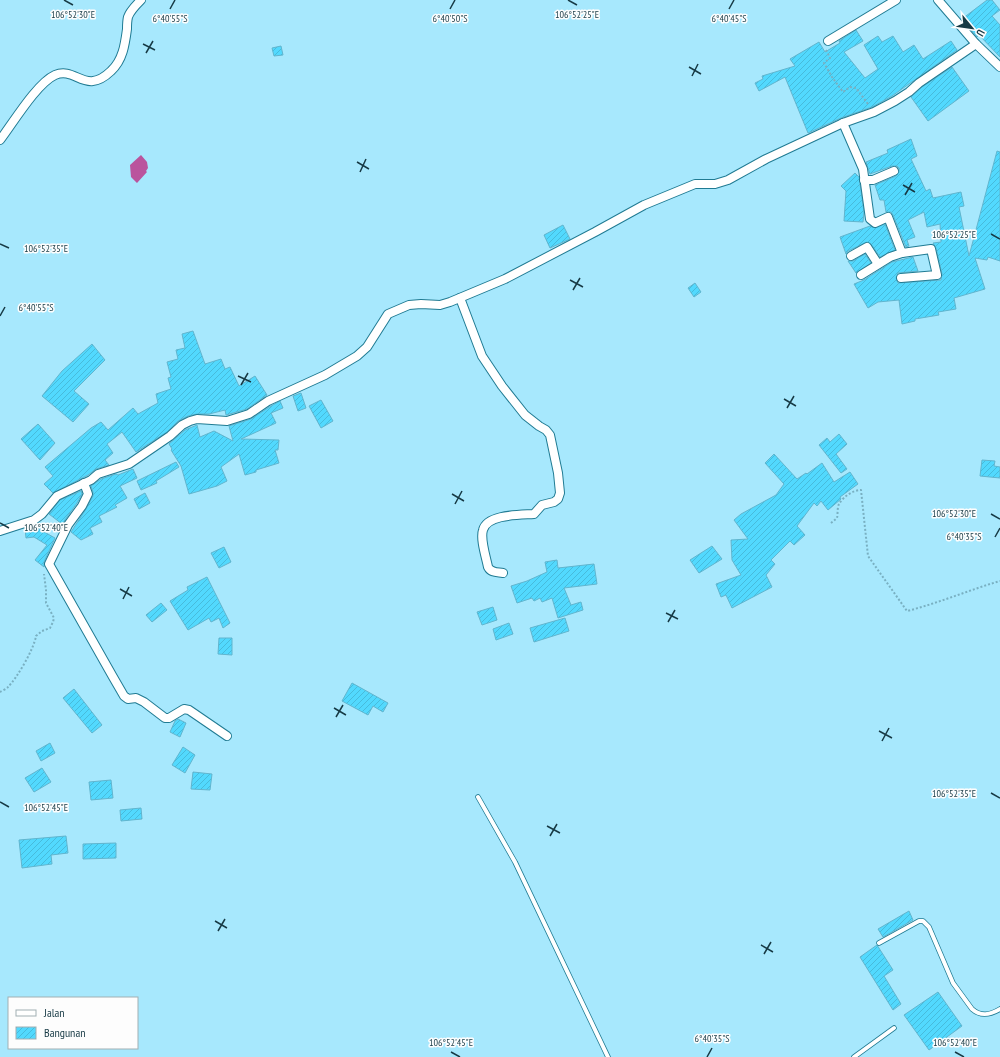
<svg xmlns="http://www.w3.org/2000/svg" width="1000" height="1057" font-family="'PT Sans Narrow',sans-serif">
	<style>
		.water { fill: #ba549d }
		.building { fill: url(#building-hatch); stroke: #61b5ce }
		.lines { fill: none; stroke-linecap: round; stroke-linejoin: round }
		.lane-casing { stroke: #207b93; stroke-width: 5.5 }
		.street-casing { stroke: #207b93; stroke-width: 10 }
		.path { stroke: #79b0c2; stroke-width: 2; stroke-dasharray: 2 2; stroke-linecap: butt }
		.lane { stroke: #fff; stroke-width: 4 }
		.street { stroke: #fff; stroke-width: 8 }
		.ticks { fill: none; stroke: #173a45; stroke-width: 1.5 }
		.ticks-label { font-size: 10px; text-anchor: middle; fill: #173a45; stroke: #fdfdfd; stroke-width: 3; stroke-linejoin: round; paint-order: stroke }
	</style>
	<defs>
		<pattern id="building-hatch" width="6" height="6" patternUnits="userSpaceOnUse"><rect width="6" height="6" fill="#52d9fe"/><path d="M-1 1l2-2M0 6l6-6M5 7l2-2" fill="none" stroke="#47bbdb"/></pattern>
	</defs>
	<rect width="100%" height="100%" fill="#a7e8fd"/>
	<polygon class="water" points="141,155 147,162 148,168 146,171 147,172 137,183 131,177 130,165"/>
	<g class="building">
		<polygon points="987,0 992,0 1000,10 992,16 1000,25 1000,57 979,35 977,37 962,19"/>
		<polygon points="856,30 863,41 844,52 865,78 878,69 864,45 878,36 882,42 893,36 903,52 914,45 923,59 951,41 957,50 892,96 872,107 841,118 808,133 785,77 759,91 755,83 763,79 762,76 795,66 790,59 819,42 825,52 840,43 839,41"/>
		<polygon points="281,46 283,55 274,56 272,48"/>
		<polygon points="952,67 969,91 928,121 911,97 922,87"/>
		<polygon points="911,139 917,156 911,159 926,191 930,189 933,198 961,192 964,206 959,207 969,256 997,151 1000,152 1000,261 988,257 987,260 975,258 985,289 954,298 956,309 938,312 939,315 915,319 915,321 902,324 899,300 878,302 868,308 854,284 864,280 892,262 913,257 918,271 898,273 896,278 898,283 941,280 942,274 936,248 933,243 941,242 940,224 927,227 924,212 908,220 915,237 907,240 909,246 906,247 893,215 891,212 886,212 884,200 880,200 875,185 896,176 899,172 899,168 897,166 892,166 870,174 866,162 888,153 887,150"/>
		<polygon points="855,173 859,177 864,212 863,222 844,221 846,191 841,186"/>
		<polygon points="885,224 895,250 880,257 871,244 867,242 848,251 846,254 840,237 870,226 875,228"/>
		<polygon points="563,225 570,239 550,248 544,235"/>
		<polygon points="865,254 871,263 856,273 848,261 853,261"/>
		<polygon points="695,283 701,292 694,297 688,288"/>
		<polygon points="193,331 205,364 221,359 225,369 230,367 239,386 255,376 267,395 247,409 226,415 225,410 209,414 197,414 188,416 178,421 167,432 136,452 122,432 107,444 113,453 105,460 109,465 96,469 88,475 53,493 44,484 53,476 45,467 91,428 101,422 108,430 133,408 138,414 158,403 156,394 171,389 168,378 171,377 167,362 178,359 176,350 185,348 182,334"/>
		<polygon points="92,344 105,360 74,391 89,404 73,422 42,396 62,371"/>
		<polygon points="301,393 306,408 298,411 293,396"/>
		<polygon points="321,400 333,421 321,428 309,406"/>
		<polygon points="280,401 283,408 271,413 276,423 241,439 279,440 278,450 275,450 279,463 256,470 256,472 245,475 239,454 221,467 227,481 217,486 189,494 181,466 171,450 172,449 169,444 185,430 197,425 200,437 214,431 233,441 229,426 251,419 271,406"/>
		<polygon points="38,424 55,443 40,460 21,439"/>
		<polygon points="839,434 847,444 836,454 847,469 841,473 819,445 827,438 830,442"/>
		<polygon points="774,454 797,479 806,473 807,474 822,463 834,482 850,472 858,484 840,497 841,499 828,510 821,501 817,506 814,503 797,526 805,535 794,545 790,541 771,560 775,564 766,575 772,587 732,608 726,595 721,597 716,584 741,575 732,560 731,540 748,539 734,520 741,514 776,495 784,484 765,463"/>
		<polygon points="982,460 995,461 994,466 1000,467 1000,478 980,476"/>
		<polygon points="176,462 179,467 156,481 157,483 141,490 137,481"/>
		<polygon points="133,469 137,478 120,486 127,498 115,505 117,507 99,516 102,522 90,528 93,534 81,540 71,532 86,509 93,496 93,492 91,486 101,479 116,474 118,475"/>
		<polygon points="81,491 82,494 77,503 62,524 49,514 60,500"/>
		<polygon points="145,493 150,503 139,509 134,499"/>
		<polygon points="36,525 37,525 37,528 55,538 44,562 44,567 35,560 47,545 34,537 26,538 25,529"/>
		<polygon points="712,546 722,559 699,573 690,560"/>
		<polygon points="224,547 231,562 219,568 211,553"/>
		<polygon points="557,560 558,568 594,564 597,584 564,588 571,605 581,602 583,610 558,618 552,598 542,602 540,598 534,601 532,598 517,603 511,586 527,581 547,572 545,562"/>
		<polygon points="207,577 230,623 223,628 219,618 211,622 209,618 188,630 170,601 188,590 187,587"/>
		<polygon points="161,603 167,610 152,622 146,615"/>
		<polygon points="493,607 497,620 482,625 477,612"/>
		<polygon points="565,618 569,631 534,642 530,628"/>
		<polygon points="509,623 513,634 496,640 493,629"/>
		<polygon points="219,638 232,638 232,655 218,654"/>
		<polygon points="352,683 388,703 383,712 373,706 368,715 342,701"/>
		<polygon points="74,689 102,725 92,733 63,698"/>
		<polygon points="178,719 186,723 180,737 170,732 175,721"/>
		<polygon points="50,743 55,753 41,761 36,751"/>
		<polygon points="183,747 195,755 185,773 172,765"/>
		<polygon points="42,768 51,782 34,792 25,778"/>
		<polygon points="193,772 212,774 210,790 191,789"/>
		<polygon points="111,780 113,798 91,800 89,782"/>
		<polygon points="141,808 142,819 121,821 120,810"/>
		<polygon points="66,836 68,853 51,855 52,864 22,868 19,840"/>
		<polygon points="116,843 116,858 83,859 83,844"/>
		<polygon points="909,911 913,920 883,937 878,929"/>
		<polygon points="877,945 893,970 884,976 901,1004 893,1010 860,957"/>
		<polygon points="938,992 962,1026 929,1050 904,1015"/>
	</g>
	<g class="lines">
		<g class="lane-casing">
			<g id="lane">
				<polyline points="478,797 515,862 608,1057"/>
				<path d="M879,943L919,921H923L929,927L953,983L972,1009C981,1017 990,1015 1000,1009"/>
				<polyline points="854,1057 894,1028"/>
			</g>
		</g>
		<g class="street-casing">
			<g id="street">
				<polyline points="938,0 976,44 1000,67"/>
				<polyline points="828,41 896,0"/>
				<polyline points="843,123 863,169 870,219 875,223 888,217 902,253 931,249 937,275 901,278"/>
				<path d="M0,140C13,123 37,83 55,75C76,66 85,96 111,71C123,60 125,44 127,29C127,25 127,21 128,17C130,11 136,5 141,0"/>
				<polyline points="864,180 873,180 894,171"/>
				<polyline points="851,256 867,247 878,264"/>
				<polyline points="861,275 890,257 902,253"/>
				<path d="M460,298L482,356L502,386L525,415L539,426L546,430L550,435L558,473L560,493L558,499L554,502L542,505L534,514C520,515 487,514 483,530C480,539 486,557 488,567C491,573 497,572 503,573"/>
				<polyline points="84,483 88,494 82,506 68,525 49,564 113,677 124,696 128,699 136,698 144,702 165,718 169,718 184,709 189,710 227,736"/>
				<polyline points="0,531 34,520 42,514 57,496 91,480 98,474 129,464 170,436 182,425 190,421 197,419 227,421 249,414 268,401 325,375 357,356 367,347 388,314 409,305 421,304 440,305 450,302 505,279 595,232 644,205 695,184 715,184 728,180 766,159 843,123 874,112 895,101 909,92 919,83 976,44"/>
			</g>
		</g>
		<g class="path">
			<polyline points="826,50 830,58 824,63 832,77 843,92 850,87 856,88 868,104"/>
			<path d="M831,523L837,518C838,514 837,508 839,504C843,497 853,490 861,490L868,556L907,611C939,603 969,590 1000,581"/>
			<path d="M0,692C2,691 6,689 8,687C17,678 34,649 36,636L42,631L50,628L53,622L54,618L46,603V590L44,574"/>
		</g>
		<use href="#lane" class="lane"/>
		<use href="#street" class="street"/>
	</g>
	<path class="ticks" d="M64,0L73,5M568,0L577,5M170,9L175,0M450,9L455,0M729,9L734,0M143,44L155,50M146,53L153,41M689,67L701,74M692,76L698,64M357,162L369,169M360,172L366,159M903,185L915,192M905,195L912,183M991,234L1000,239M0,244L9,248M570,280L583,287M573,290L580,278M0,316L5,307M238,376L251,382M241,385L248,373M784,399L796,406M787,408L794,396M452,494L464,501M455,504L462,491M991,514L1000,519M0,523L9,528M995,537L1000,528M120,589L132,596M123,599L129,587M666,613L678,619M668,622L675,610M334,708L346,715M336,717L343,705M879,731L892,738M882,741L889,728M991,793L1000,798M0,802L9,807M547,826L560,833M550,836L557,824M215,921L227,928M218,931L225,919M761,945L773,952M764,954L771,942M451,1052L460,1057M955,1052L964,1057M707,1057L712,1048"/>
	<g class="ticks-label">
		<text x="73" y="18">106°52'30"E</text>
		<text x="577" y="18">106°52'25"E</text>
		<text x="170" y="22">6°40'55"S</text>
		<text x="450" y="22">6°40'50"S</text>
		<text x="729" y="22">6°40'45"S</text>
		<text x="954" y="238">106°52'25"E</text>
		<text x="46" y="252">106°52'35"E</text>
		<text x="36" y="311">6°40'55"S</text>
		<text x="954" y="517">106°52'30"E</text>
		<text x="46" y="531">106°52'40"E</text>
		<text x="964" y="540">6°40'35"S</text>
		<text x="954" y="797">106°52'35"E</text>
		<text x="46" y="811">106°52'45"E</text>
		<text x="712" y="1042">6°40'35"S</text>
		<text x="451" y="1046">106°52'45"E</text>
		<text x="955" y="1046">106°52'40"E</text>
	</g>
	<rect x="8" y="997" width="130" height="52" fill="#fdfdfd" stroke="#a1afb3"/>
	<rect x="16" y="1010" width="20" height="6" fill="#ffffff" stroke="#a1afb3"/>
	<text x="44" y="1017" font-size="12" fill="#173a45">Jalan</text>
	<rect x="16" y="1027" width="20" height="12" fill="url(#building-hatch)" stroke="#a1afb3"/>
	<text x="44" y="1037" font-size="12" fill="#173a45">Bangunan</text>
	<g transform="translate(972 28) rotate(119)" stroke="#fdfdfd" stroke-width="3" paint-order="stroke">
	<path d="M0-3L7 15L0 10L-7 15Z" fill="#173a45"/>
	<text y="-6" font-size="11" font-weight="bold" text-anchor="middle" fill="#173a45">U</text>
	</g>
</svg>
